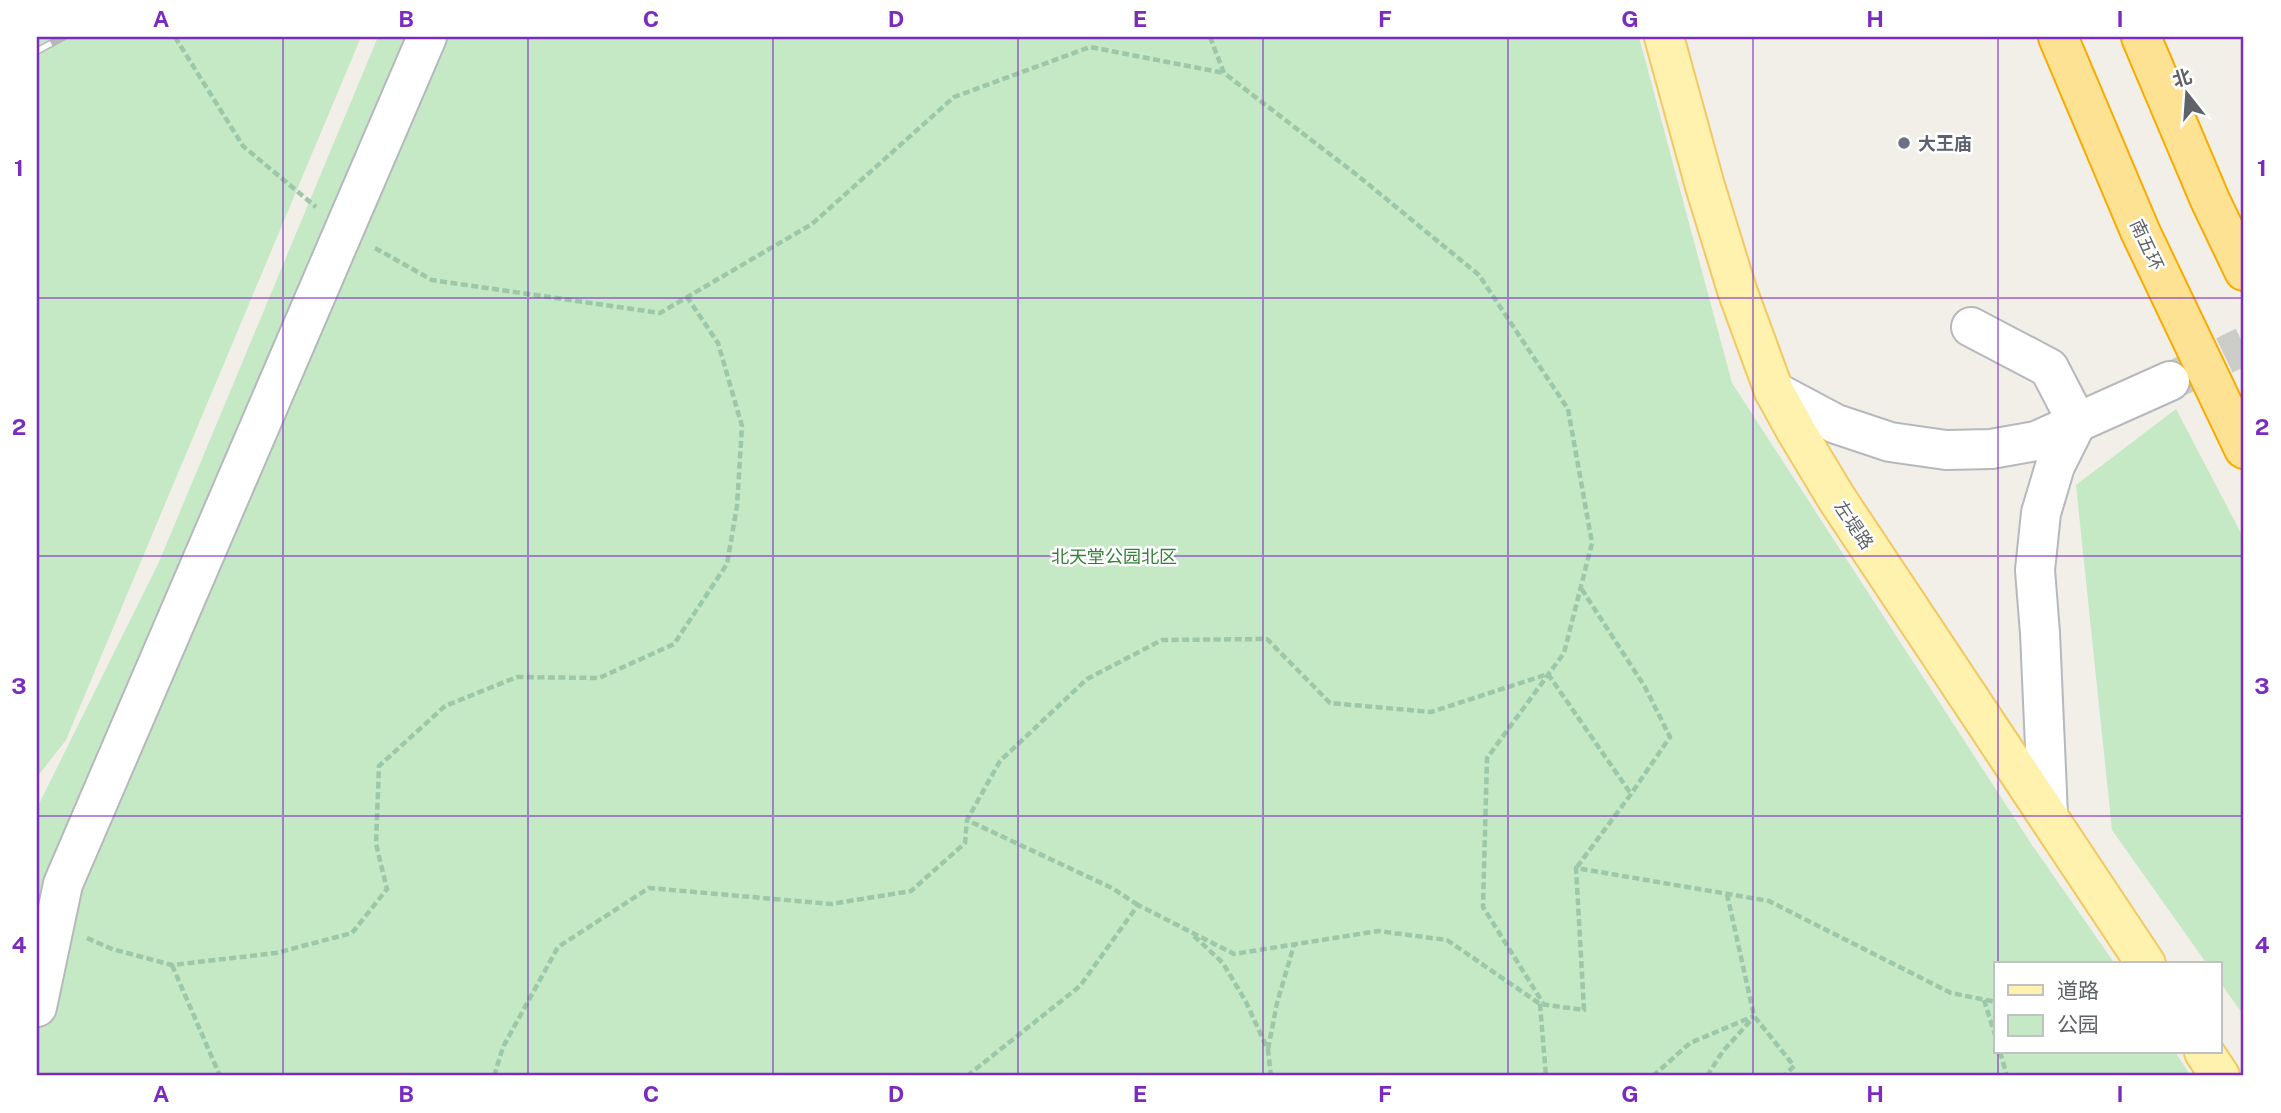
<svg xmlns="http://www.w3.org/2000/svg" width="2281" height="1113" font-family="'Public Sans','Noto Sans SC',sans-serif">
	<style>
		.green { fill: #c5e8c5 }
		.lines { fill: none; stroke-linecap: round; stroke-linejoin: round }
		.minor-tunnel { stroke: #ccccc8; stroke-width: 38; stroke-dasharray: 38 19; stroke-linecap: butt }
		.minor-casing { stroke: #b5b8bc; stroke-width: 42 }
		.major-casing { stroke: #f2c960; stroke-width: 42 }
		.highway-casing { stroke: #f9ab00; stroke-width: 42 }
		.path { stroke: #9cc7a9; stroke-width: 4.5; stroke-dasharray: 7 3.5; stroke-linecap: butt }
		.minor { stroke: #fff; stroke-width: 38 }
		.major { stroke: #fff2af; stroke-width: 38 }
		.highway { stroke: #fde293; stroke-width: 38 }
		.rail-casing { stroke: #b6b7b8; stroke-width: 8 }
		.rail { stroke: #fff; stroke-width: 5; stroke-dasharray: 16; stroke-linecap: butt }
		.grid { fill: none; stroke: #7b2cbf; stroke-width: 2; stroke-opacity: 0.55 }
		.worship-dot { fill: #6b7280; stroke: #fff; stroke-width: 2.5 }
		.labels { text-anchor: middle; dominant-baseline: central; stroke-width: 5; stroke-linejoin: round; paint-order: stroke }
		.worship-label { font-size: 18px; font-weight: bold; fill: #5b616d; stroke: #fff; text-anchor: start }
		.street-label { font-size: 18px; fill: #5f6368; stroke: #fff }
		.park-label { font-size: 18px; fill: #348238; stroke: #fff }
		.neatline { fill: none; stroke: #7b2cbf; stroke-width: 2.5 }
		.grid-label { font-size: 23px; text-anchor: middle; font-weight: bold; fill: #7b2cbf }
	</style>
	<rect width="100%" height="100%" fill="#f1efe8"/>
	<g class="green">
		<polygon points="37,37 361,37 66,740 37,777"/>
		<polygon points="378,37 1639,37 1732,383 2032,845 2115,964 1996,964 1996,1052 2175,1052 2191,1076 37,1076 37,808 159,562"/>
		<polygon points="2176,409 2244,539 2244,1016 2220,982 2220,964 2207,964 2112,830 2076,485"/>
	</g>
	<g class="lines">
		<polyline class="minor-tunnel" points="2173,380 2244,346"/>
		<g class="minor-casing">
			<g id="minor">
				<polyline points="1971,327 2049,368 2077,422"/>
				<polyline points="1774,391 1836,424 1890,442 1946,450 1991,449 2036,441 2170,381"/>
				<polyline points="2048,815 2040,633 2035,570 2041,513 2055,466 2077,422"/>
				<polyline points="37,1007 63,884 427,37"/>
			</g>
		</g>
		<g class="major-casing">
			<g id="major">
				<polyline points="1664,37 1705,186 1737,290 1774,391 1796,431 1837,499 2146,964"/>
				<polyline points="2204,1052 2220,1076"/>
			</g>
		</g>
		<g class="highway-casing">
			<g id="highway">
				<polyline points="2058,37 2140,231 2244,449"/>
				<polyline points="2141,37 2210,200 2244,271"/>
			</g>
		</g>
		<g class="path">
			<polyline points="175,37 243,146 316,207"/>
			<polyline points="1210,37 1224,73 1357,175 1479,275 1568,409 1592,543 1564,653 1487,758 1483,907 1543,1003"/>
			<polyline points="375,248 432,280 660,313 812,224 954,97 1090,47 1224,73"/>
			<polyline points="1577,867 1631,794 1670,737 1645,687 1581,588"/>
			<polyline points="1727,894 1754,1016 1794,1066 1784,1076"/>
			<polyline points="1138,905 1112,888 967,820 1000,761 1087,679 1162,640 1267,639 1330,703 1431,712 1548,674 1631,794"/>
			<polyline points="1194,936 1223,963 1246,1002 1268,1050 1271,1076"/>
			<polyline points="87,938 112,949 172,965 276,953 352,933 387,889 376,844 379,766 445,706 517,677 599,678 674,644 727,564 737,506 742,426 718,343 687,297"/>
			<polyline points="172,965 220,1076"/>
			<polyline points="1984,1000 1996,1038"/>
			<polyline points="1540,1004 1546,1076"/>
			<polyline points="1268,1049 1277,1003 1294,945"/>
			<polyline points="2000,1052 2007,1076"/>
			<polyline points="494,1076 503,1047 558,947 649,888 831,904 911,891 965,843 967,820"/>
			<polyline points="967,1076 1080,986 1138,905 1234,954 1378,931 1447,940 1540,1004 1584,1010 1576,868 1769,901 1951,993 1996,1002"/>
			<polyline points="1653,1076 1690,1043 1754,1016"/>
			<polyline points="1707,1076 1723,1051 1752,1019"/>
		</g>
		<use href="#minor" class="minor"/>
		<use href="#major" class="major"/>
		<use href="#highway" class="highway"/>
		<g class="rail-casing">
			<polyline id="rail" points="37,51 63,37"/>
		</g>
		<use href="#rail" class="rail"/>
	</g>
	<path class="grid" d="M283,37V1076M528,37V1076M773,37V1076M1018,37V1076M1263,37V1076M1508,37V1076M1753,37V1076M1998,37V964M37,298H2244M37,556H2244M37,816H2244M1998,1052V1076"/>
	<circle class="worship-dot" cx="1904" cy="143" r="7"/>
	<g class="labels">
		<g class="worship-label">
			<text x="1918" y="143">大王庙</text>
		</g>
		<g class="street-label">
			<text transform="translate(2147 245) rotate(65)">南五环</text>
			<text transform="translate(1854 525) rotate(56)">左堤路</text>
		</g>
		<g class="park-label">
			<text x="1114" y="556">北天堂公园北区</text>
		</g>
	</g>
	<rect width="2281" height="1113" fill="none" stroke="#ffffff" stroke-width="77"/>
	<rect x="1994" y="962" width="228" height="91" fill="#ffffff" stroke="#bfc1c3" stroke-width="2"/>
	<rect x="2008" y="985" width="35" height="10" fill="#fff2af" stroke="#bfc1c3" stroke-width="2"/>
	<text x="2057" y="998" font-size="21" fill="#5f6368">道路</text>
	<rect x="2008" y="1015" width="35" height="21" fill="#c5e8c5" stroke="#bfc1c3" stroke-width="2"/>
	<text x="2057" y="1032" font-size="21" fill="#5f6368">公园</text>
	<g transform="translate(2187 94) rotate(343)" stroke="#ffffff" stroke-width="5" paint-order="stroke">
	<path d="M0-5L12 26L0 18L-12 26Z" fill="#5f6368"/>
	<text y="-10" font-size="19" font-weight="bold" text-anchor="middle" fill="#5f6368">北</text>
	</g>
	<rect x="38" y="38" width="2204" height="1036" class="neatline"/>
	<g class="grid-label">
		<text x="161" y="27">A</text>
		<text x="406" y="27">B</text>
		<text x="651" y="27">C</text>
		<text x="896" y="27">D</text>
		<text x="1140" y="27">E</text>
		<text x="1385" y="27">F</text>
		<text x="1630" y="27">G</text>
		<text x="1875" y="27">H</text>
		<text x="2120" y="27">I</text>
		<text x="19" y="176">1</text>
		<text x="2262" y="176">1</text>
		<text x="19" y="435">2</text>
		<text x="2262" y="435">2</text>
		<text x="19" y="694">3</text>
		<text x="2262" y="694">3</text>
		<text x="19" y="953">4</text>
		<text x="2262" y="953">4</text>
		<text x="161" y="1102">A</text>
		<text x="406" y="1102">B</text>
		<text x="651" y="1102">C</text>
		<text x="896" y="1102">D</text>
		<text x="1140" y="1102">E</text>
		<text x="1385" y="1102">F</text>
		<text x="1630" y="1102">G</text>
		<text x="1875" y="1102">H</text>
		<text x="2120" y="1102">I</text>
	</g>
</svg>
